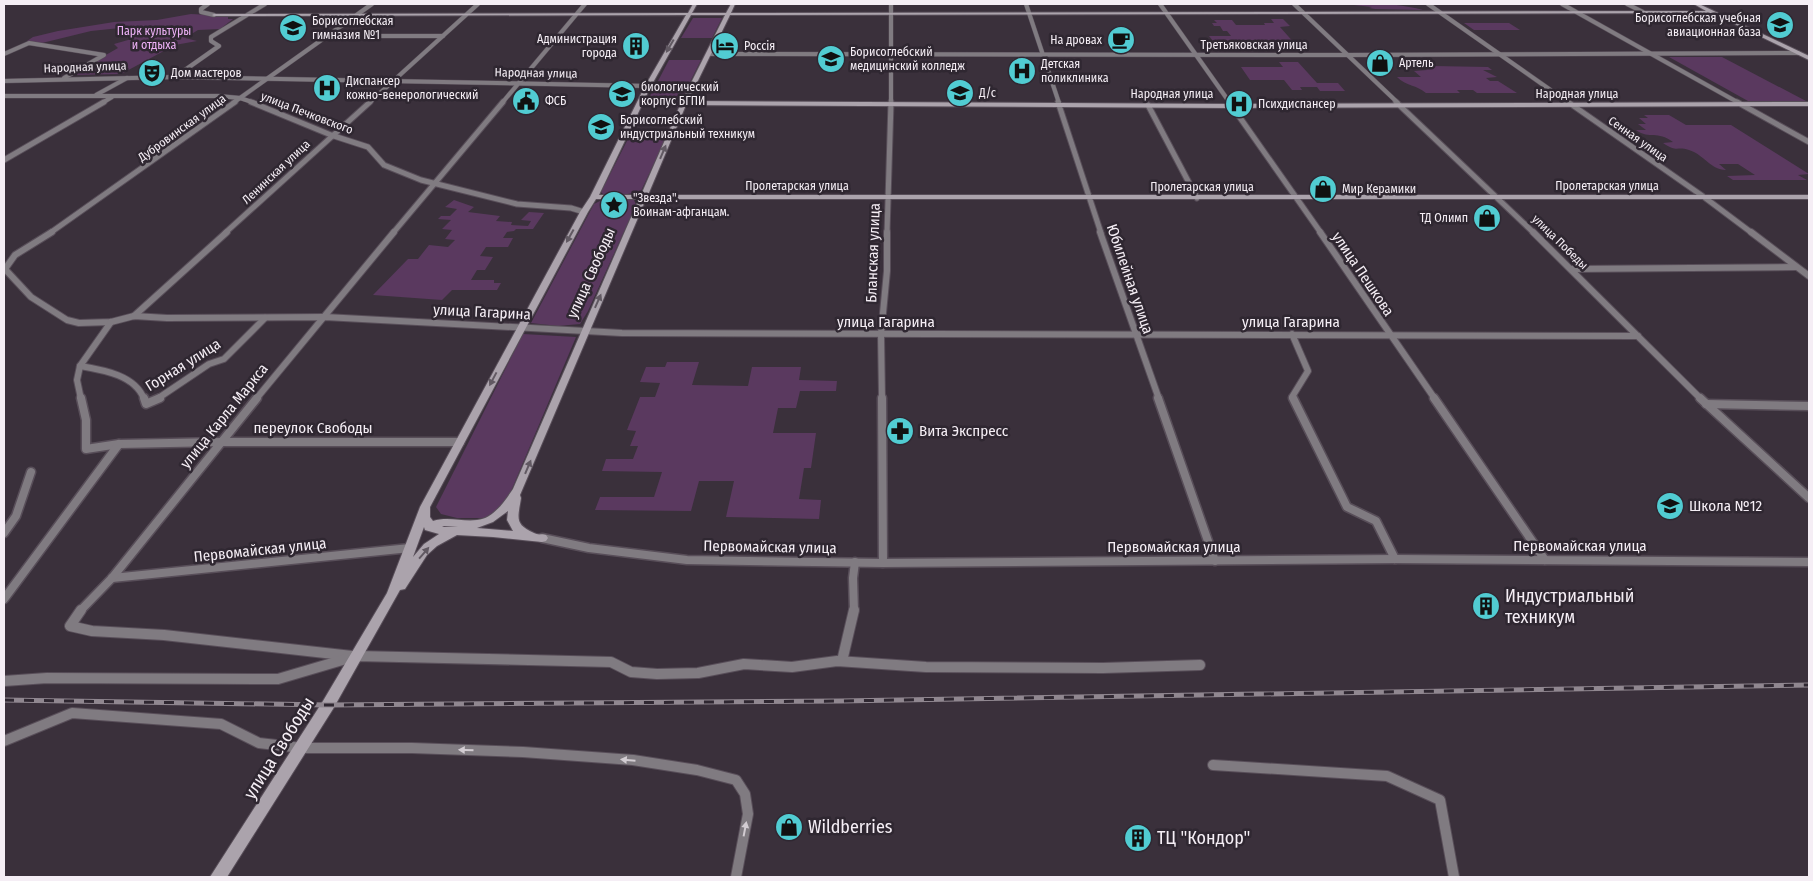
<svg xmlns="http://www.w3.org/2000/svg" width="1813" height="881" font-family="'Fira Sans Condensed',sans-serif">
	<style>
		.green { fill: #5a395f }
		.lines { fill: none; stroke-linecap: round; stroke-linejoin: round }
		.street-far4-casing { stroke: #584e59; stroke-width: 5 }
		.street-far3-casing { stroke: #584e59; stroke-width: 7 }
		.street-far2-casing { stroke: #584e59; stroke-width: 8 }
		.street-far1-casing { stroke: #584e59; stroke-width: 11 }
		.street-casing { stroke: #584e59; stroke-width: 12 }
		.secondary-casing { stroke: #584e59; stroke-width: 2 }
		.street-far4 { stroke: #807b81; stroke-width: 4 }
		.street-far3 { stroke: #807b81; stroke-width: 5 }
		.street-far2 { stroke: #807b81; stroke-width: 6 }
		.street-far1 { stroke: #807b81; stroke-width: 8 }
		.street { stroke: #807b81; stroke-width: 10 }
		.secondary { fill: #aba3ac; fill-rule: evenodd }
		.rail-casing { stroke: #908790; stroke-width: 5 }
		.rail { stroke: #2f2731; stroke-width: 3; stroke-dasharray: 10; stroke-linecap: butt }
		.oneway { fill: #615962 }
		.oneway2 { fill: #d2ccd2 }
		.labels { text-anchor: middle; dominant-baseline: central; stroke-width: 5; stroke-linejoin: round; paint-order: stroke }
		.far-poi-label { font-size: 12px; fill: #f5eef5; stroke: #2f2731; text-anchor: start }
		.far-park-label { font-size: 12px; fill: #eeb2f7; stroke: #2f2731 }
		.far-street-label { font-size: 12px; fill: #f5eef5; stroke: #2f2731 }
		.street-label { font-size: 15px; fill: #f5eef5; stroke: #2f2731 }
		.poi-label { font-size: 15px; fill: #f5eef5; stroke: #2f2731; text-anchor: start }
		.near-poi-label { font-size: 18px; fill: #f5eef5; stroke: #2f2731; text-anchor: start }
		.near-street-label { font-size: 18px; fill: #f5eef5; stroke: #2f2731 }
	</style>
	<rect width="100%" height="100%" fill="#3a303b"/>
	<g class="green">
		<path d="M1345,4C1368,1 1399,4 1423,10L1375,9L1369,8L1372,7Z"/>
		<polygon points="191,14 228,16 228,19 233,19 220,29 198,30 185,38 197,41 175,45 121,74 71,75 118,48 114,44 135,38 116,32 120,28 91,31 42,43 27,41 33,37 58,31 114,22 157,20"/>
		<polygon points="693,18 722,18 712,38 681,38"/>
		<polygon points="1271,19 1283,19 1290,26 1280,27 1296,45 1279,47 1277,44 1256,40 1213,41 1209,36 1231,36 1227,31 1223,31 1220,26 1214,26 1212,23 1217,23 1214,20 1232,20 1236,25 1265,25 1264,23 1274,23"/>
		<polygon points="1464,23 1509,23 1520,30 1474,30"/>
		<polygon points="1669,57 1722,57 1806,101 1748,101"/>
		<polygon points="669,60 701,60 690,82 658,81"/>
		<polygon points="1279,62 1298,62 1317,83 1338,83 1345,91 1320,91 1317,87 1300,87 1302,90 1292,90 1284,80 1250,80 1241,67 1283,67"/>
		<path d="M1417,62H1427L1433,66L1488,67L1492,70H1483L1497,77L1486,78L1490,81H1498L1517,93H1477L1473,90H1457L1460,93H1426C1417,85 1406,86 1397,77H1421L1414,71L1427,70Z"/>
		<polygon points="657,83 689,83 678,107 644,107"/>
		<path d="M1644,115H1669L1686,125H1731L1809,174L1798,175L1807,180H1733L1727,176L1755,175L1738,164H1719L1726,170C1711,170 1703,154 1689,150C1676,146 1678,153 1663,143L1673,142C1657,130 1650,140 1636,130H1646L1638,124H1646L1639,118H1648Z"/>
		<polygon points="628,139 665,140 641,191 628,194 603,194 601,192"/>
		<polygon points="604,199 634,200 636,205 588,311 580,324 558,326 531,323 594,204"/>
		<polygon points="454,200 474,207 468,212 500,216 496,221 512,222 511,225 528,226 531,221 521,220 529,212 544,213 533,229 516,229 514,231 507,232 503,238 513,238 508,247 486,247 480,256 493,257 485,270 477,270 471,280 494,280 494,283 501,283 497,290 452,290 442,300 373,295 408,259 418,259 429,245 448,247 455,240 445,239 452,230 442,229 451,220 438,219 441,216 450,216 457,209 445,207"/>
		<polygon points="523,334 576,337 506,503 486,518 457,518 441,514 436,507"/>
		<polygon points="667,362 699,362 692,385 748,386 752,367 801,367 799,380 837,381 836,391 800,391 796,408 778,408 773,433 816,433 811,468 804,468 799,499 821,500 819,519 726,517 734,481 699,481 691,511 595,510 600,497 654,497 662,472 602,471 606,459 633,459 638,446 630,446 636,431 627,430 640,397 655,397 660,383 640,382 646,367 665,367"/>
	</g>
	<g class="lines">
		<g class="street-far4-casing">
			<g id="street-far4">
				<polyline points="208,4 201,9 201,12 214,15"/>
				<polyline points="891,4 891,103"/>
				<polyline points="1026,4 1059,103"/>
				<polyline points="1160,4 1230,103"/>
				<polyline points="1294,4 1398,103"/>
				<polyline points="1428,4 1569,103"/>
				<polyline points="1562,4 1739,103"/>
				<polyline points="1627,4 1643,12"/>
				<polyline points="327,36 443,36"/>
				<polyline points="4,54 29,43 104,55 64,78"/>
				<polyline points="709,54 1346,55 1798,53"/>
				<polyline points="175,77 219,46 211,41 211,37 265,4"/>
				<polyline points="4,81 175,77 648,86"/>
				<polyline points="96,95 127,78"/>
				<polyline points="4,96 218,96 240,98 255,103"/>
				<polyline points="102,103 112,97"/>
				<polyline points="233,103 372,4"/>
				<polyline points="369,103 478,4"/>
				<polyline points="502,103 585,4"/>
			</g>
		</g>
		<g class="street-far3-casing">
			<g id="street-far3">
				<polyline points="251,102 331,135 368,147 384,165 421,180 517,204 571,208 584,212"/>
				<polyline points="1058,102 1101,233"/>
				<polyline points="1229,102 1321,233"/>
				<polyline points="1396,102 1534,233"/>
				<polyline points="1568,102 1704,197 1752,233"/>
				<polyline points="1737,102 1809,142"/>
				<polyline points="1148,105 1197,198"/>
				<polyline points="4,160 104,102"/>
				<polyline points="50,233 235,102"/>
				<polyline points="225,233 370,102"/>
				<polyline points="393,233 503,102"/>
				<polyline points="887,233 891,102"/>
			</g>
		</g>
		<g class="street-far2-casing">
			<g id="street-far2">
				<polyline points="1100,232 1159,399"/>
				<polyline points="1320,232 1435,399"/>
				<polyline points="1533,232 1701,399"/>
				<polyline points="1751,232 1809,276"/>
				<polyline points="4,268 31,297 67,320 79,323 111,322 134,316 167,318 325,317 622,333 1638,336"/>
				<polyline points="5,269 15,255 52,232"/>
				<polyline points="1572,269 1796,267"/>
				<polyline points="134,316 227,232"/>
				<path d="M111,322L80,366C103,370 135,375 144,399"/>
				<polyline points="1292,334 1308,371 1292,397 1293,399"/>
				<polyline points="80,366 77,380 81,399"/>
				<polyline points="157,399 209,364 224,359 265,318"/>
				<polyline points="256,399 394,232"/>
				<polyline points="882,399 881,334 887,271 887,232"/>
			</g>
		</g>
		<g class="street-far1-casing">
			<g id="street-far1">
				<polyline points="81,398 86,420 86,449 119,444 221,442 460,442"/>
				<polyline points="144,398 146,404 160,398"/>
				<polyline points="882,398 883,563"/>
				<polyline points="1158,398 1215,561"/>
				<polyline points="1293,398 1347,507 1376,521 1395,559"/>
				<polyline points="1434,398 1545,560"/>
				<polyline points="1700,398 1809,498"/>
				<polyline points="1706,404 1809,406"/>
				<polyline points="4,533 16,516 31,472"/>
				<polyline points="542,538 589,548 687,560 883,563 1395,559 1809,562"/>
				<polyline points="112,578 410,548"/>
				<polyline points="4,599 119,444"/>
				<polyline points="80,611 112,578 257,398"/>
				<polyline points="854,611 853,578 855,562"/>
			</g>
		</g>
		<g class="street-casing">
			<g id="street">
				<polyline points="81,610 70,626 92,631 164,635 352,656"/>
				<polyline points="842,661 854,610"/>
				<polyline points="4,681 47,678 278,679 356,656 611,662 631,672 657,674 698,673 744,664 792,667 837,661 926,667 1103,668 1200,665"/>
				<polyline points="4,741 72,713 221,724 259,743 302,748 412,748 523,752 633,760 697,770 736,780 745,794 748,814 736,877"/>
				<polyline points="1213,765 1387,776 1440,800 1454,877"/>
			</g>
		</g>
		<g class="secondary-casing">
			<path id="secondary" d="M693,4H697L692,13H726L731,4H735L731,13L1706,11L1694,4H1699L1809,56V60L1712,13L730,15L688,101L1231,104L1809,102V106L1231,108L686,105L648,195H1809V199H646L520,495L521,498C518,518 514,524 534,533C537,535 542,534 546,535L548,538L546,541L542,542L493,537L457,535L437,546L427,555L405,589L400,590L333,709L227,877H210L323,701L387,593L420,507L580,212L590,197L645,86L686,15L214,16L212,15L214,14L688,13ZM691,15H725L681,103L641,195H599L651,86ZM596,199H639L513,489C505,501 493,519 477,520C462,522 448,516 433,521L430,517V507L588,212ZM508,511L507,520L513,531L477,528L493,522ZM444,526L458,527H442ZM424,527L425,530L439,534L424,544L413,557Z"/>
		</g>
		<use href="#street-far4" class="street-far4"/>
		<use href="#street-far3" class="street-far3"/>
		<use href="#street-far2" class="street-far2"/>
		<use href="#street-far1" class="street-far1"/>
		<use href="#street" class="street"/>
		<use href="#secondary" class="secondary"/>
		<g class="rail-casing">
			<polyline id="rail" points="4,700 328,705 840,701 1809,685"/>
		</g>
		<use href="#rail" class="rail"/>
	</g>
	<defs><path id="oneway-solid" d="M-6-.8H1V-3.2L6.5 0L1 3.2V.8H-6Z" transform="scale(1.25)"/></defs>
	<g class="oneway">
		<use href="#oneway-solid" transform="translate(670 46) rotate(120)"/>
		<use href="#oneway-solid" transform="translate(663 152) rotate(-67)"/>
		<use href="#oneway-solid" transform="translate(570 236) rotate(119)"/>
		<use href="#oneway-solid" transform="translate(598 301) rotate(-66)"/>
		<use href="#oneway-solid" transform="translate(493 379) rotate(118)"/>
		<use href="#oneway-solid" transform="translate(528 467) rotate(-67)"/>
		<use href="#oneway-solid" transform="translate(424 553) rotate(-49)"/>
	</g>
	<g class="oneway2">
		<use href="#oneway-solid" transform="translate(466 750) rotate(-178)"/>
		<use href="#oneway-solid" transform="translate(628 760) rotate(-175)"/>
		<use href="#oneway-solid" transform="translate(745 829) rotate(-79)"/>
	</g>
	<defs>
		<g id="university-disc" transform="scale(1.4375)"><circle r="9.5" fill="#51ccd2" stroke="#2f2731"/><path d="M0-5L7-2L0 1L-7-2ZM-4 1L0 2.5L4 1V4Q0 6-4 4Z" fill="#111"/></g>
		<g id="school-disc" transform="scale(1.4375)"><circle r="9.5" fill="#51ccd2" stroke="#2f2731"/><path d="M0-5L7-2L0 1L-7-2ZM-4 1L0 2.5L4 1V4Q0 6-4 4Z" fill="#111"/></g>
		<g id="cafe-disc" transform="scale(1.4375)"><circle r="9.5" fill="#51ccd2" stroke="#2f2731"/><path d="M-5.5-4.5H6V0H3Q3 3.5 0 3.5H-2.5Q-5.5 3.5-5.5 0ZM3-3.2v2h1.7v-2ZM-6 4.5H4V6H-6Z" fill="#111"/></g>
		<g id="building-disc" transform="scale(1.4375)"><circle r="9.5" fill="#51ccd2" stroke="#2f2731"/><path d="M-4-6H4V6H1V3H-1V6H-4ZM-2.5-4.3h1.7v1.8h-1.7ZM.8-4.3h1.7v1.8H.8ZM-2.5-1h1.7V.8h-1.7ZM.8-1h1.7V.8H.8Z" fill="#111"/></g>
		<g id="hotel-disc" transform="scale(1.4375)"><circle r="9.5" fill="#51ccd2" stroke="#2f2731"/><path d="M-6-4.5h1.5V1H6V5H4.5V3h-9V5H-6ZM-4 0a1.8 1.8 0 1 1 3.6 0ZM.5 0V-2.5h3Q6-2.5 6 0Z" fill="#111"/></g>
		<g id="shop-disc" transform="scale(1.4375)"><circle r="9.5" fill="#51ccd2" stroke="#2f2731"/><path d="M-5-2.5h2.3a2.7 3.5 0 0 1 5.4 0H5L5.5 6h-11ZM-1.5-2.5h3a1.5 2.3 0 0 0-3 0Z" fill="#111"/></g>
		<g id="hospital-disc" transform="scale(1.4375)"><circle r="9.5" fill="#51ccd2" stroke="#2f2731"/><path d="M-5-5h3v3.5h4V-5h3V5h-3V1.5h-4V5h-3Z" fill="#111"/></g>
		<g id="theatre-disc" transform="scale(1.4375)"><circle r="9.5" fill="#51ccd2" stroke="#2f2731"/><path d="M-5-5.5Q0-4 5-5.5V0Q5 5 0 6Q-5 5-5 0ZM-3.3-2.5H-1v1.5H-3.3ZM1-2.5H3.3v1.5H1ZM-2.8 1Q0 5.5 2.8 1Z" fill="#111"/></g>
		<g id="civic-disc" transform="scale(1.4375)"><circle r="9.5" fill="#51ccd2" stroke="#2f2731"/><path d="M-.6-6.5H3V-4.5H.6V-3L4-1V1h2V6H-6V1h2V-1L-.6-3ZM-1.2 2.5V6h2.4V2.5Z" fill="#111"/></g>
		<g id="sight-disc" transform="scale(1.4375)"><circle r="9.5" fill="#51ccd2" stroke="#2f2731"/><path d="M0-6L1.8-2.2L6-1.7L2.9 1.2L3.7 5.4L0 3.3L-3.7 5.4L-2.9 1.2L-6-1.7L-1.8-2.2Z" fill="#111"/></g>
		<g id="pharmacy-disc" transform="scale(1.4375)"><circle r="9.5" fill="#51ccd2" stroke="#2f2731"/><path d="M-2-6h4v4h4v4h-4v4h-4v-4h-4v-4h4Z" fill="#111"/></g>
	</defs>
	<g fill-rule="evenodd">
		<use href="#university-disc" x="1780" y="25"/>
		<use href="#school-disc" x="293" y="28"/>
		<use href="#cafe-disc" x="1121" y="40"/>
		<use href="#building-disc" x="636" y="46"/>
		<use href="#hotel-disc" x="725" y="46"/>
		<use href="#university-disc" x="831" y="59"/>
		<use href="#shop-disc" x="1380" y="63"/>
		<use href="#hospital-disc" x="1022" y="71"/>
		<use href="#theatre-disc" x="152" y="73"/>
		<use href="#hospital-disc" x="327" y="88"/>
		<use href="#school-disc" x="960" y="93"/>
		<use href="#university-disc" x="622" y="94"/>
		<use href="#civic-disc" x="526" y="101"/>
		<use href="#hospital-disc" x="1239" y="104"/>
		<use href="#school-disc" x="601" y="127"/>
		<use href="#shop-disc" x="1323" y="189"/>
		<use href="#sight-disc" x="614" y="205"/>
		<use href="#shop-disc" x="1487" y="218"/>
		<use href="#pharmacy-disc" x="900" y="431"/>
		<use href="#school-disc" x="1670" y="506"/>
		<use href="#building-disc" x="1486" y="606"/>
		<use href="#shop-disc" x="789" y="827"/>
		<use href="#building-disc" x="1138" y="838"/>
	</g>
	<g class="labels">
		<g class="far-poi-label">
			<text x="1761" y="18" text-anchor="end">Борисоглебская учебная<tspan x="1761" dy="14">авиационная база</tspan></text>
			<text x="312" y="21">Борисоглебская<tspan x="312" dy="14">гимназия №1</tspan></text>
			<text x="617" y="39" text-anchor="end">Администрация<tspan x="617" dy="14">города</tspan></text>
			<text x="1102" y="40" text-anchor="end">На дровах</text>
			<text x="744" y="46">Россiя</text>
			<text x="850" y="52">Борисоглебский<tspan x="850" dy="14">медицинский колледж</tspan></text>
			<text x="1399" y="63">Артель</text>
			<text x="1041" y="64">Детская<tspan x="1041" dy="14">поликлиника</tspan></text>
			<text x="171" y="73">Дом мастеров</text>
			<text x="346" y="81">Диспансер<tspan x="346" dy="14">кожно-венерологический</tspan></text>
			<text x="641" y="87">биологический<tspan x="641" dy="14">корпус БГПИ</tspan></text>
			<text x="979" y="93">Д/с</text>
			<text x="545" y="101">ФСБ</text>
			<text x="1258" y="104">Психдиспансер</text>
			<text x="620" y="120">Борисоглебский<tspan x="620" dy="14">индустриальный техникум</tspan></text>
			<text x="1342" y="189">Мир Керамики</text>
			<text x="633" y="198">"Звезда".<tspan x="633" dy="14">Воинам-афганцам.</tspan></text>
			<text x="1468" y="218" text-anchor="end">ТД Олимп</text>
		</g>
		<g class="far-park-label">
			<text x="154" y="31">Парк культуры<tspan x="154" dy="14">и отдыха</tspan></text>
		</g>
		<g class="far-street-label">
			<text x="1254" y="45">Третьяковская улица</text>
			<text transform="translate(85 67) rotate(-2)">Народная улица</text>
			<text transform="translate(536 73) rotate(1)">Народная улица</text>
			<text x="1172" y="94">Народная улица</text>
			<text x="1577" y="94">Народная улица</text>
			<text transform="translate(307 113) rotate(21)">улица Печковского</text>
			<text transform="translate(182 128) rotate(-36)">Дубровинская улица</text>
			<text transform="translate(1638 139) rotate(35)">Сенная улица</text>
			<text transform="translate(276 172) rotate(-43)">Ленинская улица</text>
			<text x="797" y="186">Пролетарская улица</text>
			<text x="1607" y="186">Пролетарская улица</text>
			<text x="1202" y="187">Пролетарская улица</text>
			<text transform="translate(1560 242) rotate(44)">улица Победы</text>
		</g>
		<g class="street-label">
			<text transform="translate(873 253) rotate(-88)">Бланская улица</text>
			<text transform="translate(591 273) rotate(-66)">улица Свободы</text>
			<text transform="translate(1363 274) rotate(56)">улица Пешкова</text>
			<text transform="translate(1130 279) rotate(71)">Юбилейная улица</text>
			<text transform="translate(482 312) rotate(3)">улица Гагарина</text>
			<text x="886" y="322">улица Гагарина</text>
			<text x="1291" y="322">улица Гагарина</text>
			<text transform="translate(183 365) rotate(-32)">Горная улица</text>
			<text transform="translate(224 416) rotate(-51)">улица Карла Маркса</text>
			<text x="313" y="428">переулок Свободы</text>
			<text x="1580" y="546">Первомайская улица</text>
			<text transform="translate(770 547) rotate(1)">Первомайская улица</text>
			<text x="1174" y="547">Первомайская улица</text>
			<text transform="translate(260 550) rotate(-6)">Первомайская улица</text>
		</g>
		<g class="poi-label">
			<text x="919" y="431">Вита Экспресс</text>
			<text x="1689" y="506">Школа №12</text>
		</g>
		<g class="near-poi-label">
			<text x="1505" y="596">Индустриальный<tspan x="1505" dy="21">техникум</tspan></text>
			<text x="808" y="827">Wildberries</text>
			<text x="1157" y="838">ТЦ "Кондор"</text>
		</g>
		<g class="near-street-label">
			<text transform="translate(279 748) rotate(-58)">улица Свободы</text>
		</g>
	</g>
	<rect width="1813" height="881" fill="none" stroke="#f5eef5" stroke-width="10"/>
</svg>
